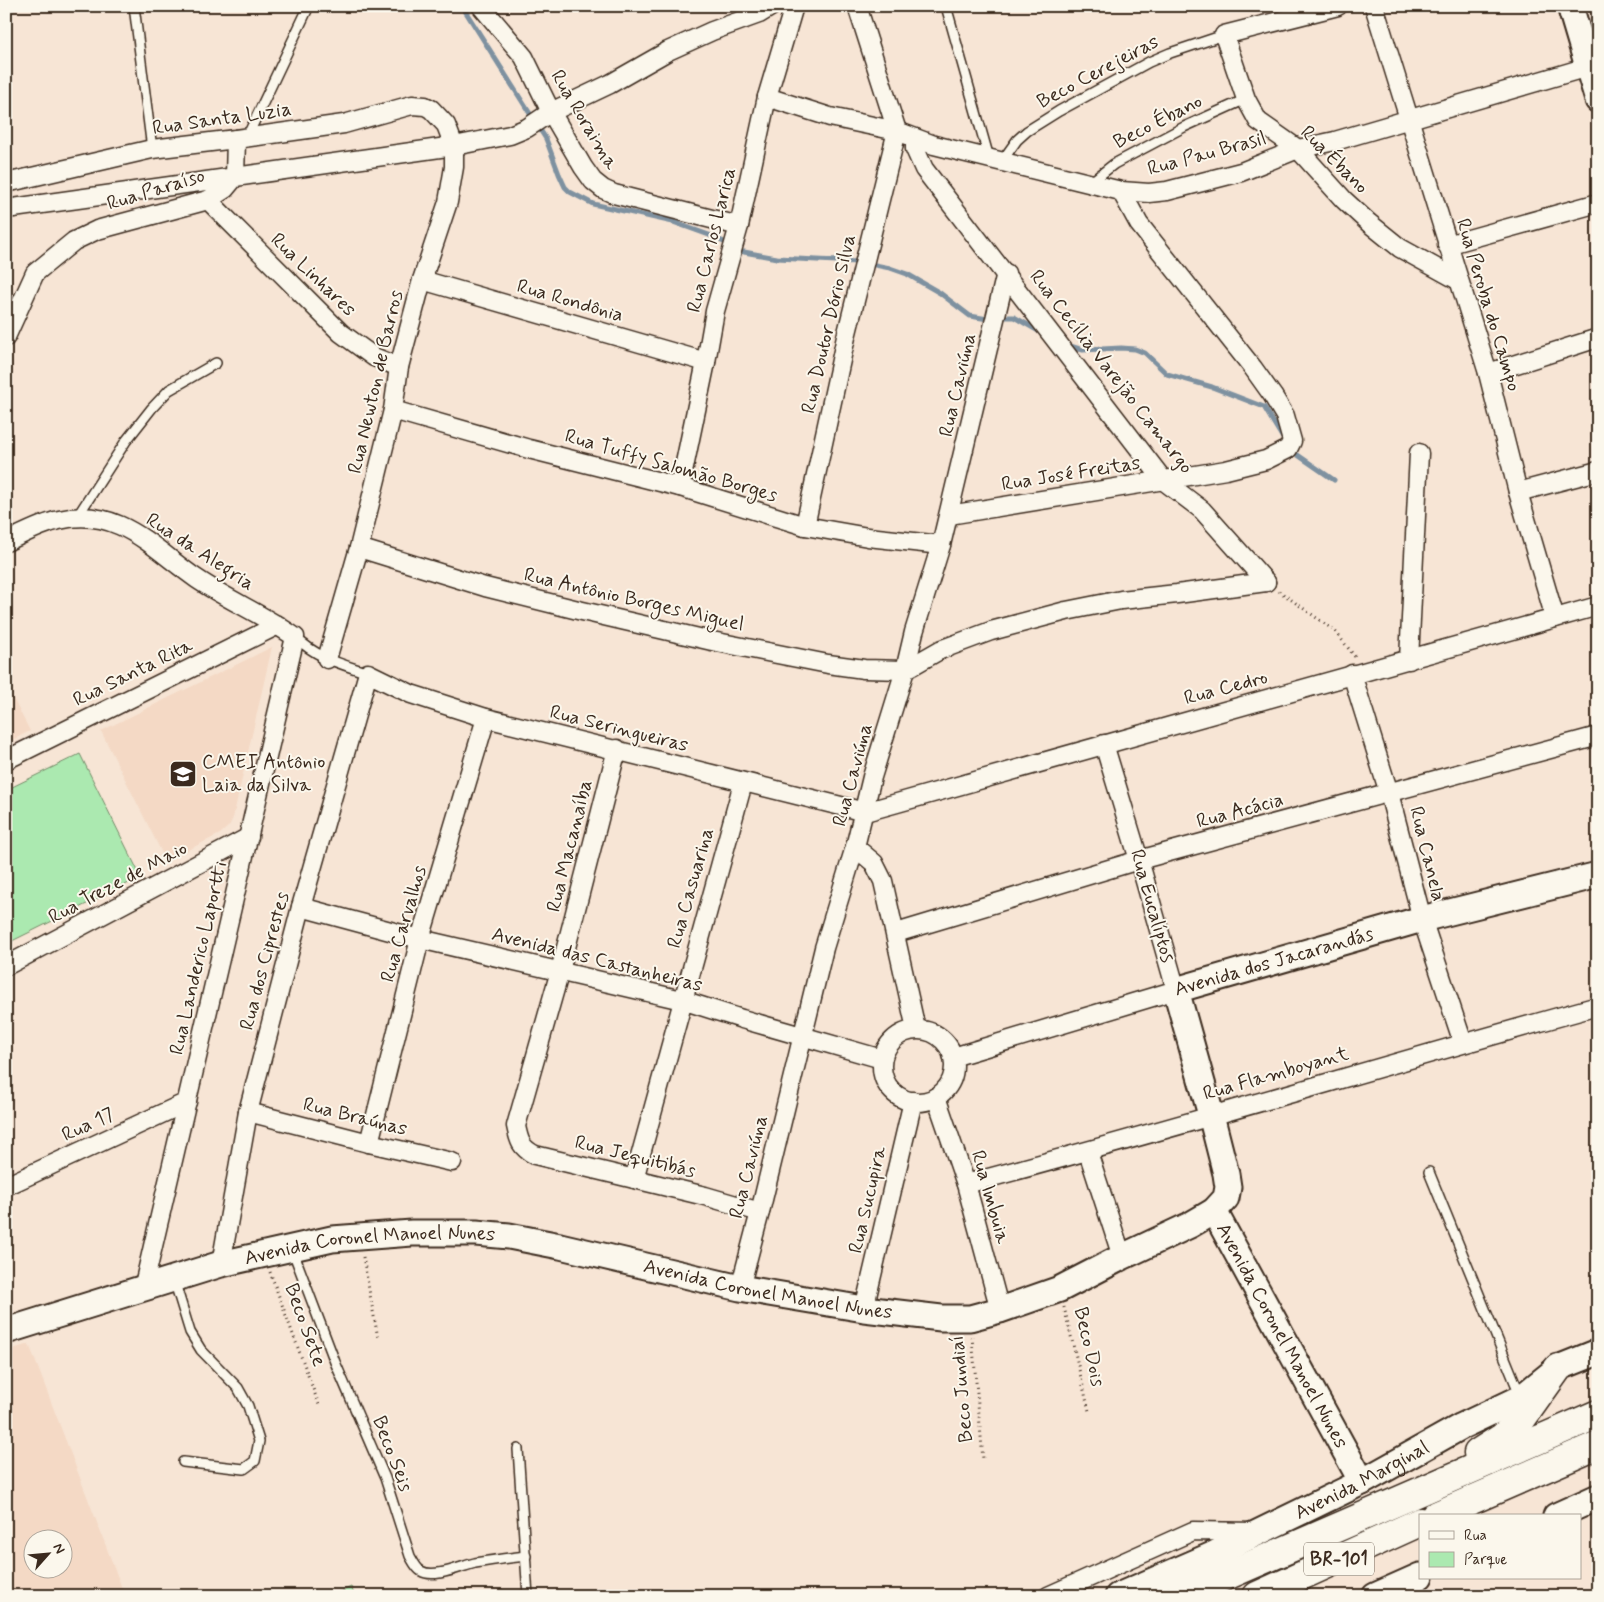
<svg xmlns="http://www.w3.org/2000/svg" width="1604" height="1602" font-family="Mynerve,sans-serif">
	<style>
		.built { fill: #f4d9c5; fill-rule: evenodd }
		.green { fill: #abe9b0; stroke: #738a67 }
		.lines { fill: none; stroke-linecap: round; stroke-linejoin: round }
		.stream { stroke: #7e91a0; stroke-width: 5 }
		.lane-casing { stroke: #3b2a1e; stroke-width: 12 }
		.street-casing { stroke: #3b2a1e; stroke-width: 21 }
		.secondary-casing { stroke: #3b2a1e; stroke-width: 29 }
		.primary-casing { stroke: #3b2a1e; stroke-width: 31 }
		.path { stroke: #3b2a1e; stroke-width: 3; stroke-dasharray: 1 4; stroke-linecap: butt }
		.lane { stroke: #fbf7ec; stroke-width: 9 }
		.street { stroke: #fbf7ec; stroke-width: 18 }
		.secondary { stroke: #fbf7ec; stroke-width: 25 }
		.primary { stroke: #fbf7ec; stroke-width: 28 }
		.labels { text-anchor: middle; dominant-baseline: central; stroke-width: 4; stroke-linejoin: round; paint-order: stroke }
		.shield { fill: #fbf7ec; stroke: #75685c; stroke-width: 1 }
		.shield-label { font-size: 19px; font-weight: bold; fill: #3b2a1e }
		.street-label { font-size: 20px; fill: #3b2a1e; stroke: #fbf7ec }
		.poi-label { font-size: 20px; fill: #3b2a1e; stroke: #fbf7ec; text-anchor: start }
	</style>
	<rect width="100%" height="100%" fill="#f7e5d5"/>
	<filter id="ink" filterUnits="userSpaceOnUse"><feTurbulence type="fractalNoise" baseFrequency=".02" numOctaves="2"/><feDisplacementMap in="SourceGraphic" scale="10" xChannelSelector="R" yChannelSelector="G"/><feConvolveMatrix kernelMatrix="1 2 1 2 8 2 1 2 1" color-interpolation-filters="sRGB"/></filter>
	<g filter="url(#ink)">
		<g class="built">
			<polygon points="272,647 233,818 229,826 220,834 166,861 101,731"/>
			<polygon points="6,685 30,731 6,743"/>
			<path d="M29,1344L125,1596H6V1351ZM32,1540H62V1570H32Z"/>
		</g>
		<g class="green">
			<polygon points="80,754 141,877 6,944 6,790"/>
			<polygon points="351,1587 355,1596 332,1596"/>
		</g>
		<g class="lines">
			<g class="stream">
				<polyline points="462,6 546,139 559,174 565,187 570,192 593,204 673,222 709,235 728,244"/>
				<polyline points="744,252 777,258 857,262"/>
				<polyline points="870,264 890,268 907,274 940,293 970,316 988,319"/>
				<polyline points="1000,317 1014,317 1042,333"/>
				<polyline points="1067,345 1083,350 1121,348 1135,349 1145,353 1167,374 1212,387 1264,407 1284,440"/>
				<polyline points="1292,451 1334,480"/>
			</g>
			<g class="lane-casing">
				<g id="lane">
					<polyline points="134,6 152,149"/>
					<polyline points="946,6 989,158"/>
					<polyline points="247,137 309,6"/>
					<polyline points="1002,161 1017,140 1027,131 1059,111 1149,62 1170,53 1224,35"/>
					<polyline points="1090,183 1114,164 1184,127 1246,99"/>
					<polyline points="77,517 126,441 152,408 169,390 216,363"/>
					<path d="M295,637C319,659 339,663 368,673"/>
					<polyline points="1429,1172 1521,1397"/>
					<path d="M292,1249L335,1362L385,1478L410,1556C413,1561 416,1568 421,1571C434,1579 462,1566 475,1563C492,1560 509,1558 526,1556"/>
					<polyline points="174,1280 190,1332 201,1350 238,1388 248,1406 259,1441 255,1461 244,1469 183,1462"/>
					<polyline points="518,1449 528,1596"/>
				</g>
			</g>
			<g class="street-casing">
				<g id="street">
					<polyline points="481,6 524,57 551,112 583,167 593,181 603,189 614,194 739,226"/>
					<polyline points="1338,6 1224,35 1246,99 1258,121 1298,149 1344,200 1369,223 1400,248 1458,280"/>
					<polyline points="1374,6 1488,373 1518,492 1555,618"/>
					<polyline points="767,97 830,117 897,131 934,145 1121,191 1149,193 1167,191 1241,172 1298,149 1335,141 1598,64"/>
					<polyline points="915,138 915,149 924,169 1164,481 1202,510 1266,582"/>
					<polyline points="6,183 152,149 236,139 344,124 412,105 425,106 431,109 446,125 454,146 454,167 448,202 422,280 399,367 393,410 359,548 327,659"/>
					<polyline points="208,200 341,333 374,357 399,367"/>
					<polyline points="6,209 235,177 236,139"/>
					<polyline points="1447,245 1598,203"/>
					<polyline points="422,280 706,362"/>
					<polyline points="6,337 35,273 74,241 97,230 208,200 225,189 235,177 454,146 510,135 527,128 551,112 610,84 668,51 712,31 759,14 772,6"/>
					<polyline points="1488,373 1598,338"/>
					<polyline points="393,410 529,449 680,487 805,526 868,537 941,545"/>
					<polyline points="680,487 706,362 715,311 739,226 767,97 794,6"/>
					<polyline points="1518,492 1598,471"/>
					<polyline points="949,515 1226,470 1266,460 1288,449 1292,441 1285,416 1273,396 1253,368 1139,224 1121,191"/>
					<polyline points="805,526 846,337 897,131 857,6"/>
					<path d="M6,542C23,534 41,524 59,520C119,506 152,548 197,579C228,600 264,615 295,637L143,1289"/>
					<polyline points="359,548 485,587 578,610 712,641 828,664 864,669 905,670 940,650 991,631 1066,611 1121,600 1177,594 1266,582"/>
					<polyline points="1409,660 1419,453"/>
					<polyline points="1352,674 1389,793 1422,919 1463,1043"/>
					<path d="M617,749L560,971L516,1126C519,1141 521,1148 535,1155L705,1196L760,1212"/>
					<polyline points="6,760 278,625"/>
					<polyline points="855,847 874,863 883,881 916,1029"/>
					<polyline points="301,907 420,939 682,1000 742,1019 882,1059"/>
					<polyline points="896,933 1139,860 1598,736"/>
					<polyline points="6,966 249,837"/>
					<circle cx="918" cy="1066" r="36"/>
					<polyline points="953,1057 1176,990 1139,860 1104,744"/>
					<polyline points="936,1097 966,1184 1000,1310"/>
					<polyline points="248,1112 369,1143 452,1162"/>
					<polyline points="369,1143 420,939 486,718"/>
					<polyline points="1088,1152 1122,1257"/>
					<polyline points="634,1179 743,783"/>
					<path d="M966,1184C1178,1128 1387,1064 1598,1006"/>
					<polyline points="6,1186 187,1102"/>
					<polyline points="221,1264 248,1112 301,907 368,673 411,694 486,718 865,812 1598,606"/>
					<polyline points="740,1288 760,1212 824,948 855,847 872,777 905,670 914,632 941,545 1006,273"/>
					<polyline points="864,1309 913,1101"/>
					<polyline points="1048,1596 1193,1531 1255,1532"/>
				</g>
			</g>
			<g class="secondary-casing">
				<g id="secondary">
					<polyline points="1570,6 1598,100"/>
					<path id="s1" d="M1214,1211L1362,1482"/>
					<path id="s2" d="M6,1331L221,1264L332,1239L412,1233H476L509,1236L560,1246L740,1288L864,1309L941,1318H970L1000,1310L1060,1289L1122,1257L1190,1225L1214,1211L1226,1198L1228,1187L1226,1174L1211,1115L1176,990L1422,919L1598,875"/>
					<polyline points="1556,1516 1598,1497"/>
					<path id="s3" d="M1118,1596L1210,1556L1362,1482L1462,1426L1521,1398L1558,1368L1598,1352"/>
					<polyline points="1375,1596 1420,1576"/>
				</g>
			</g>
			<g class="primary-casing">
				<g id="primary">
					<polyline points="1478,1453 1503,1437 1521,1420 1558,1368"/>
					<polyline points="1435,1516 1598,1445"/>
					<polyline points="1180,1596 1598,1414"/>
					<polyline points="1257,1596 1420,1522"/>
				</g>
			</g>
			<g class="path">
				<polyline points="1279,591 1335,631 1355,657"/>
				<polyline points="363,1257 378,1338"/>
				<polyline points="270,1272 319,1405"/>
				<polyline points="1064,1307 1089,1411"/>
				<polyline points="972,1337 983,1459"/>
			</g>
			<use href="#lane" class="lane"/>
			<use href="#street" class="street"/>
			<use href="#secondary" class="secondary"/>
			<use href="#primary" class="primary"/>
		</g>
	</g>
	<defs>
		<g id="school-square" transform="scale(1.4375)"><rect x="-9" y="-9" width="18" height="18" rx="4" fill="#3b2a1e" stroke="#fbf7ec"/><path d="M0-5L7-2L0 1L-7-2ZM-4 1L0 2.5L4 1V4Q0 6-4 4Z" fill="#fff"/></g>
	</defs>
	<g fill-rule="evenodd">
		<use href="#school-square" x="183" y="774"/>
	</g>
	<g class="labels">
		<rect class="shield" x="1304" y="1542.5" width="70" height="33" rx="4"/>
		<g class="shield-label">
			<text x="1339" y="1559">BR-101</text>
		</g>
		<g class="street-label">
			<text transform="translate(1098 72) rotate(-28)">Beco Cerejeiras</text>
			<text transform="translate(222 119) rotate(-8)">Rua Santa Luzia</text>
			<text transform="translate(584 120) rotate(59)">Rua Roraima</text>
			<text transform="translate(1158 122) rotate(-27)">Beco Ébano</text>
			<text transform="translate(1207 154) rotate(-15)">Rua Pau Brasil</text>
			<text transform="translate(1334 160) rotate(45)">Rua Ébano</text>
			<text transform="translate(156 190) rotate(-17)">Rua Paraíso</text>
			<text transform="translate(712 240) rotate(-76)">Rua Carlos Larica</text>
			<text transform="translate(313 275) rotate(44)">Rua Linhares</text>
			<text transform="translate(570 301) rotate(16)">Rua Rondônia</text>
			<text transform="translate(1488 305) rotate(73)">Rua Peroba do Campo</text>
			<text transform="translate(829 324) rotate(-77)">Rua Doutor Dório Silva</text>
			<text transform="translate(1111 372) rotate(52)">Rua Cecília Varejão Camargo</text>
			<text transform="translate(376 382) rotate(-77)">Rua Newton de Barros</text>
			<text transform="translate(958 385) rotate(-77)">Rua Caviúna</text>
			<text transform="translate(671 466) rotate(16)">Rua Tuffy Salomão Borges</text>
			<text transform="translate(1071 474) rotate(-9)">Rua José Freitas</text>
			<text transform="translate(200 552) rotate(33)">Rua da Alegria</text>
			<text transform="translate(634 600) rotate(13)">Rua Antônio Borges Miguel</text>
			<text transform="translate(133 673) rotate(-26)">Rua Santa Rita</text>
			<text transform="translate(1226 688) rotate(-15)">Rua Cedro</text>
			<text transform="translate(619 729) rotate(14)">Rua Seringueiras</text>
			<text transform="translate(853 775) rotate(-75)">Rua Caviúna</text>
			<text transform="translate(1240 811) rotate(-15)">Rua Acácia</text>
			<text transform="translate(570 846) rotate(-76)">Rua Macanaíba</text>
			<text transform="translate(1427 854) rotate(76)">Rua Canela</text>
			<text transform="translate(118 883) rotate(-28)">Rua Treze de Maio</text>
			<text transform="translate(691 888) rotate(-74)">Rua Casuarina</text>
			<text transform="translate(1152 906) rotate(74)">Rua Eucalíptos</text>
			<text transform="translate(404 924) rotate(-74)">Rua Carvalhos</text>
			<text transform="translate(199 958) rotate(-77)">Rua Landerico Laportti</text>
			<text transform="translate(597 960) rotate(14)">Avenida das Castanheiras</text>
			<text transform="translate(265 961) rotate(-75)">Rua dos Ciprestes</text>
			<text transform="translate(1274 962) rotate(-16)">Avenida dos Jacarandás</text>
			<text transform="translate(1276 1074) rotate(-16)">Rua Flamboyant</text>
			<text transform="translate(355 1117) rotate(14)">Rua Braúnas</text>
			<text transform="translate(88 1125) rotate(-25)">Rua 17</text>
			<text transform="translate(635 1157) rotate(14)">Rua Jequitibás</text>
			<text transform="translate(749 1167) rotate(-76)">Rua Caviúna</text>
			<text transform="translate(990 1197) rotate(74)">Rua Imbuia</text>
			<text transform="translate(868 1200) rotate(-77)">Rua Sucupira</text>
			<text stroke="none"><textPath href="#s2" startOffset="376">Avenida Coronel Manoel Nunes</textPath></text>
			<text stroke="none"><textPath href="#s2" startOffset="781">Avenida Coronel Manoel Nunes</textPath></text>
			<text transform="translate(305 1325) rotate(70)">Beco Sete</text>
			<text stroke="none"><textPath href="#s1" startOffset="142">Avenida Coronel Manoel Nunes</textPath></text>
			<text transform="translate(1089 1347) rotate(77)">Beco Dois</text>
			<text transform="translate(962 1389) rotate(-95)">Beco Jundiaí</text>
			<text transform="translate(392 1454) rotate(69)">Beco Seis</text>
			<text stroke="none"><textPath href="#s3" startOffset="270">Avenida Marginal</textPath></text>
		</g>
		<g class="poi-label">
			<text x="202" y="762">CMEI Antônio<tspan x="202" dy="23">Laia da Silva</tspan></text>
		</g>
	</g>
	<rect width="1604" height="1602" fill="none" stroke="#fbf7ec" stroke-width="25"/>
	<rect x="12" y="12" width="1579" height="1577" fill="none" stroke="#3b2a1e" stroke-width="2" filter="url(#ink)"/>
	<rect x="1419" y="1514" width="162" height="65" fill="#fbf7ec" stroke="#aea59a"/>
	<rect x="1429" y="1531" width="25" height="8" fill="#fbf7ec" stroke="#aea59a"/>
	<text x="1464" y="1540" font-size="15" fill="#3b2a1e">Rua</text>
	<rect x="1429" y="1552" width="25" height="15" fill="#abe9b0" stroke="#aea59a"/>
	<text x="1464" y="1564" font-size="15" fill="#3b2a1e">Parque</text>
	<g transform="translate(48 1554) rotate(63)"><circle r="24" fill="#fbf7ec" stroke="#aea59a"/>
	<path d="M0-4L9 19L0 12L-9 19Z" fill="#3b2a1e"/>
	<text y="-8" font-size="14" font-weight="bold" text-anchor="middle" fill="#3b2a1e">N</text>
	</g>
</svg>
